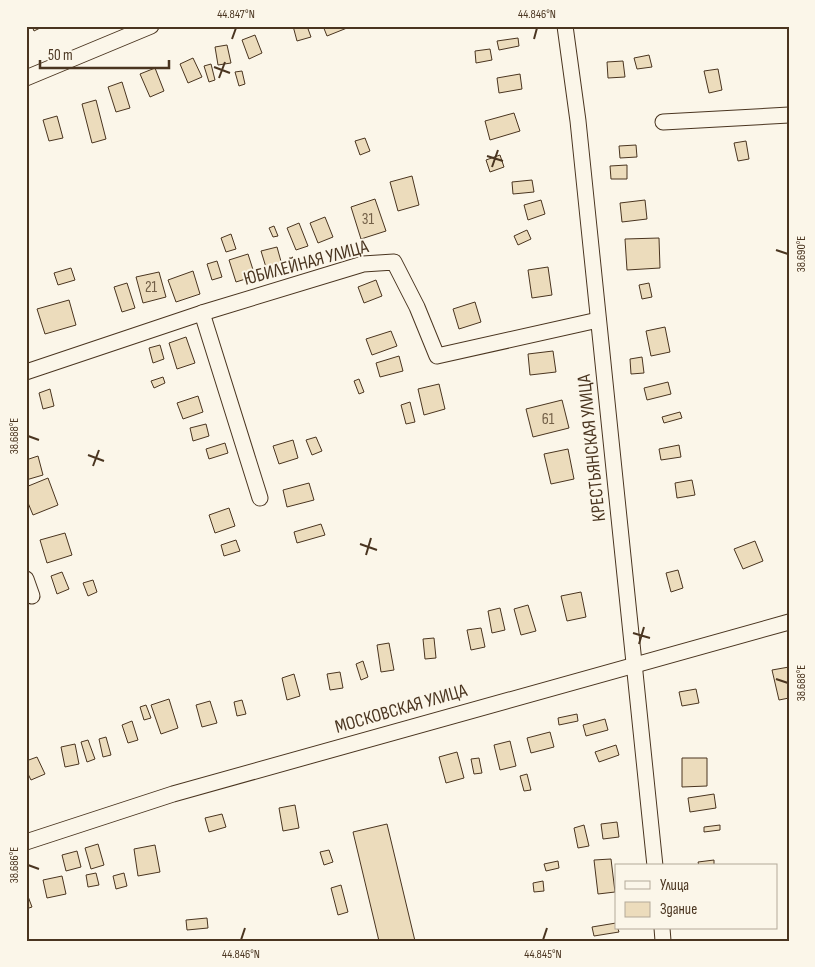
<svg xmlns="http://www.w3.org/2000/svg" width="815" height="967" font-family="'Sofia Sans Condensed',sans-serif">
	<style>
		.building { fill: #ecdcbc; stroke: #4a3520 }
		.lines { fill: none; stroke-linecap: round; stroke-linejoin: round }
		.street-casing { stroke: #4a3520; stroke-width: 17 }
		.street { stroke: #fbf6e9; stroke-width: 15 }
		.ticks { fill: none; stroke: #4a3520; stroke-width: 2 }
		.labels { text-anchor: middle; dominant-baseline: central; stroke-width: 4; stroke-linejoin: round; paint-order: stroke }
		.number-label { font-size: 16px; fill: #725f47 }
		.street-label { font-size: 19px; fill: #4a3520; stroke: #fbf6e9 }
		.neatline { fill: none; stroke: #4a3520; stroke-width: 2 }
		.ticks-label { font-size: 12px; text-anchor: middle; fill: #4a3520 }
	</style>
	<rect width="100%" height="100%" fill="#fbf6e9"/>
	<g class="building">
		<polygon points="32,26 44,26 34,31"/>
		<polygon points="293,26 307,26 311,37 297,41"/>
		<polygon points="323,26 347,26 347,28 327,36"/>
		<polygon points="255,35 262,53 249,59 242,40"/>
		<polygon points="518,38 519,46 499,50 497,41"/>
		<polygon points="227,45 231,63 218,65 215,47"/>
		<polygon points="490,49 492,60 476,63 475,51"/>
		<polygon points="649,55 652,67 637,69 634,58"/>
		<polygon points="193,58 202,77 188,83 180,64"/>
		<polygon points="623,61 625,77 608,78 607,62"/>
		<polygon points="211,64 215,80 209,82 204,66"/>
		<polygon points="155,68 164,91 150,97 140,74"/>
		<polygon points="718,69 722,90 709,93 704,71"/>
		<polygon points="242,71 245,84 239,86 235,72"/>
		<polygon points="520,74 522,89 499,93 497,78"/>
		<polygon points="122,82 130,108 116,112 108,87"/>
		<polygon points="96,100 106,139 92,143 82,104"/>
		<polygon points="514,113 520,131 490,140 485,121"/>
		<polygon points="57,116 63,138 49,141 43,120"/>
		<polygon points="365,138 370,151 360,155 355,141"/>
		<polygon points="746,141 749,159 738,161 734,143"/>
		<polygon points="636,145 637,157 620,158 619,146"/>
		<polygon points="500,155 504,167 490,172 486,160"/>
		<polygon points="627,165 627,179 611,179 610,166"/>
		<polygon points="412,176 419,205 398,211 390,182"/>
		<polygon points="532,180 534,192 513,194 512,182"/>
		<polygon points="375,199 386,231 361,239 351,207"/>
		<polygon points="541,200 545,214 528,220 524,205"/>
		<polygon points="645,200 647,219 622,222 620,203"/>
		<polygon points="325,217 333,237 318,243 310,223"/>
		<polygon points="299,223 308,246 296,250 287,228"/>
		<polygon points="274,226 278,236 273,237 269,228"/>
		<polygon points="527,230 531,239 518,245 514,236"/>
		<polygon points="231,234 236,249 226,252 221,238"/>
		<polygon points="659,238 660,268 627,270 625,239"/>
		<polygon points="277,247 284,272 269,277 261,251"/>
		<polygon points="248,254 255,276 236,282 229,260"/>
		<polygon points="217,261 222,277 212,280 207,264"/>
		<polygon points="548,267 552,295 532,298 528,270"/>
		<polygon points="71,268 75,280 58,285 54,273"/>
		<polygon points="193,271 200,294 176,302 168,280"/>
		<polygon points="159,272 166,297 143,303 136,277"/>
		<polygon points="376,280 382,296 364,303 358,287"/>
		<polygon points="127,283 135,308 122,312 114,287"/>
		<polygon points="649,283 652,297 642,299 639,285"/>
		<polygon points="69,300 76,325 45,334 37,309"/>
		<polygon points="475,302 481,322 459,329 453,309"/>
		<polygon points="665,327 670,352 651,356 646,331"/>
		<polygon points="391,331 397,346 372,355 366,339"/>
		<polygon points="186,337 195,363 177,369 169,343"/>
		<polygon points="160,345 164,359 153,363 149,348"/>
		<polygon points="553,351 556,372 530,375 528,354"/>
		<polygon points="399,356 403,371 380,377 376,363"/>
		<polygon points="642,357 644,373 631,374 630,359"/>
		<polygon points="163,377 165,383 154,388 151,381"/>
		<polygon points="359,379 364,392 359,394 354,381"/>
		<polygon points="668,382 671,394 647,400 644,388"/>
		<polygon points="439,384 445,409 424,415 418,389"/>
		<polygon points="50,389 54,406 43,409 39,393"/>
		<polygon points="198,396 203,412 183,419 177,403"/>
		<polygon points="562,400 569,428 533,437 526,409"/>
		<polygon points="410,402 415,422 406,424 401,405"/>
		<polygon points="680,412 682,418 664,423 662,417"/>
		<polygon points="206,424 209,436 193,441 190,428"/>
		<polygon points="316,437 322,451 312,455 306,440"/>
		<polygon points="293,440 298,458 279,464 273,446"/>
		<polygon points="225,443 228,453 209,459 206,449"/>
		<polygon points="679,445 681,457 661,460 659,449"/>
		<polygon points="568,449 574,479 551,484 544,454"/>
		<polygon points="38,456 43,475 26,480 26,460"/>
		<polygon points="48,478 58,505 33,515 26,498 26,487"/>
		<polygon points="692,480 695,495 677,498 675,483"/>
		<polygon points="309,483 314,500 287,507 283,490"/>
		<polygon points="229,508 235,526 215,533 209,515"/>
		<polygon points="321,524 325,535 297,543 294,532"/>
		<polygon points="65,533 72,555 47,563 40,540"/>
		<polygon points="236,540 240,551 224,556 221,545"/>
		<polygon points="755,541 763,561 743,569 734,549"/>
		<polygon points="678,570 683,588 671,592 666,573"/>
		<polygon points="62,572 69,589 57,594 51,576"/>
		<polygon points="93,580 97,592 88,596 83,583"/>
		<polygon points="581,592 586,617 567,621 561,596"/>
		<polygon points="528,605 536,631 521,635 514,609"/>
		<polygon points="500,608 505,630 492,633 488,611"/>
		<polygon points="481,628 485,647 471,650 467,630"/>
		<polygon points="434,638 436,658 425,659 423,639"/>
		<polygon points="389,643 394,670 381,672 377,645"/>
		<polygon points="363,661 368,677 361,680 356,664"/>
		<polygon points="789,667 789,698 779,700 772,670"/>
		<polygon points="340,672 343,688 330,690 327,674"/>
		<polygon points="294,674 300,696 287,700 282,678"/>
		<polygon points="696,689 699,703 682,706 679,692"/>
		<polygon points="169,699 178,728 161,734 151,705"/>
		<polygon points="242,700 246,714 237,716 234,702"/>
		<polygon points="210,701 217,723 202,727 196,705"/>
		<polygon points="146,705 151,718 144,720 140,707"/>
		<polygon points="577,714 578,721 559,725 558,718"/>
		<polygon points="605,719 608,730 586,736 583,725"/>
		<polygon points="132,721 138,740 128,743 122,725"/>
		<polygon points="550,732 554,747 531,753 527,738"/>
		<polygon points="106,737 111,755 103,757 99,739"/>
		<polygon points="88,740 95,759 87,762 81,742"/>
		<polygon points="510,741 516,766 500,770 494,745"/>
		<polygon points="75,744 79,764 65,767 61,747"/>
		<polygon points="616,745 619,755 599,762 595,752"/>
		<polygon points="457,752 464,778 446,783 439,757"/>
		<polygon points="37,757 45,774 31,780 26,770 26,761"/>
		<polygon points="479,758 482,773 474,774 471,759"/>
		<polygon points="682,758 707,758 707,786 682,787"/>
		<polygon points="527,774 531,790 524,791 520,776"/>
		<polygon points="714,794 716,808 690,812 688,798"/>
		<polygon points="295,805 299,828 283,831 279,808"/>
		<polygon points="222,814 226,827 209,832 205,818"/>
		<polygon points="617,822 619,837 603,839 601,824"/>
		<polygon points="387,824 415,941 379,941 353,832"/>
		<polygon points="584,825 589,846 578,848 574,828"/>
		<polygon points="720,825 720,830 704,832 704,827"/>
		<polygon points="98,844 104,865 91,869 85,848"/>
		<polygon points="155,845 160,872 138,876 134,849"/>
		<polygon points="329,850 333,862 324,865 320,852"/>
		<polygon points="77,851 81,867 66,871 62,855"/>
		<polygon points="611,859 615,892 598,894 594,860"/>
		<polygon points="714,860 714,866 699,866 698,862"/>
		<polygon points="558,861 559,868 546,871 544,864"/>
		<polygon points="96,873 99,885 88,887 86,875"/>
		<polygon points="124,873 127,886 116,889 113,876"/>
		<polygon points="62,876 66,894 47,898 43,880"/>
		<polygon points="543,881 544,891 534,892 533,883"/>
		<polygon points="341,885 348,912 338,915 331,888"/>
		<polygon points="26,891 32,907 26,909"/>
		<polygon points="207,918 208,928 187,930 186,920"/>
		<polygon points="616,923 619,932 594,936 592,927"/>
	</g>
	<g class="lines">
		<g class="street-casing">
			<g id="street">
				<polyline points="565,26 578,121 655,866"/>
				<polyline points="26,78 151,26"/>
				<polyline points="663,122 789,115"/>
				<polyline points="202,313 260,498"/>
				<polyline points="26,372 202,313 363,264 394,262 417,307 437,356 598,320"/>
				<polyline points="26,579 32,596"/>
				<polyline points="26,842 173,794 789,622"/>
				<polyline points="662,928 663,941"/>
			</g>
		</g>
		<use href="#street" class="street"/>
	</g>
	<path class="ticks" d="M232,39L236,28M534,39L537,28M214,67L230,73M219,78L225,62M487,156L503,161M492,167L498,150M776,250L788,254M28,436L39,440M88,455L104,461M93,466L99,450M360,544L377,550M366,555L371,538M633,633L650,638M639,644L644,627M776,679L788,683M28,865L39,869M241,940L245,928M543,940L547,928"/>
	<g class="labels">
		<g class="number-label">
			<text x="368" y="219">31</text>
			<text x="151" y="287">21</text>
			<text x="548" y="419">61</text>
		</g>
		<g class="street-label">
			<text transform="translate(306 263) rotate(-15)">ЮБИЛЕЙНАЯ УЛИЦА</text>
			<text transform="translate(592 448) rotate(-96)">КРЕСТЬЯНСКАЯ УЛИЦА</text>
			<text transform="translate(401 709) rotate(-16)">МОСКОВСКАЯ УЛИЦА</text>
		</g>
	</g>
	<rect width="815" height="967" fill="none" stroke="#fbf6e9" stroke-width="55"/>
	<rect x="615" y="864" width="162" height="65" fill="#fbf6e9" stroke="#b4a999"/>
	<rect x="625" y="881" width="25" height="8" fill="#fbf6e9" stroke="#b4a999"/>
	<text x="660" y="890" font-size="15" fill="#4a3520">Улица</text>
	<rect x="625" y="902" width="25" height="15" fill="#ecdcbc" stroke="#b4a999"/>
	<text x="660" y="914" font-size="15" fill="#4a3520">Здание</text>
	<path d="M40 60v8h129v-8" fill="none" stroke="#4a3520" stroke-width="2.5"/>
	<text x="48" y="60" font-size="15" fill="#4a3520" stroke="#fbf6e9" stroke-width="4" paint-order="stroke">50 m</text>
	<rect x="28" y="28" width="760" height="912" class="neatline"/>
	<g class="ticks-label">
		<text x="236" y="18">44.847°N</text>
		<text x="537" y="18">44.846°N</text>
		<text transform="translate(801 254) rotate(-90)" y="4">38.690°E</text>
		<text transform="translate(14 436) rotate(-90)" y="4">38.688°E</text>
		<text transform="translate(801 683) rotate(-90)" y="4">38.688°E</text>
		<text transform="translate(14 865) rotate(-90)" y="4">38.686°E</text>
		<text x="241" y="958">44.846°N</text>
		<text x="543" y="958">44.845°N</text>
	</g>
</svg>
